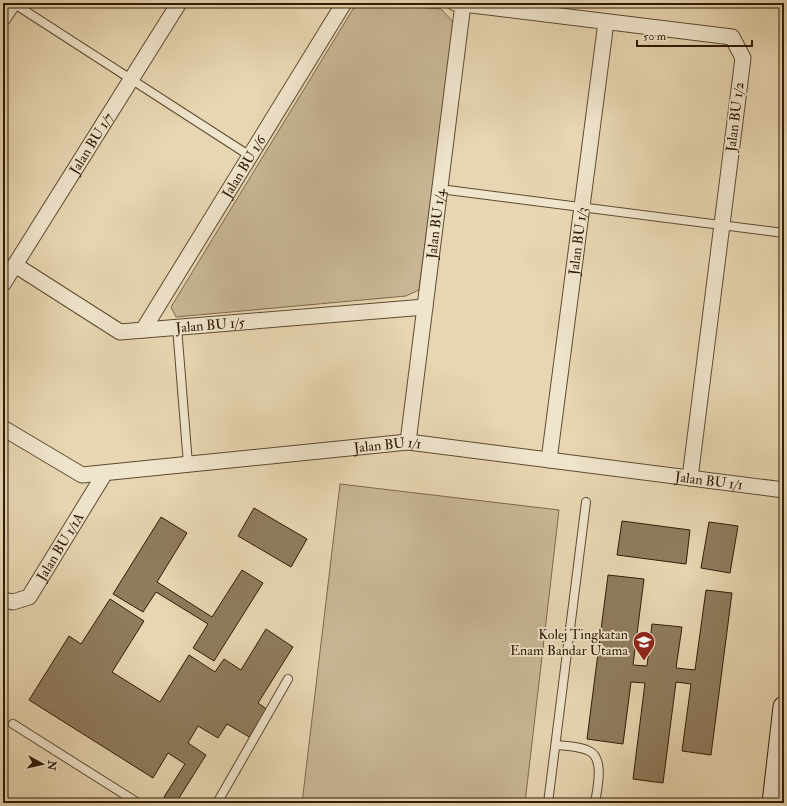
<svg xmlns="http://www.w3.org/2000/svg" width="787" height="806" font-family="'IM FELL Double Pica',serif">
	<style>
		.park { fill: #c8b694; stroke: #7c684c }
		.building { fill: #8f7c5e; stroke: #2f1b05 }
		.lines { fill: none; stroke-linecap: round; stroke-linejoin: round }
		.lane-casing { stroke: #5d4a30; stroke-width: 10 }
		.street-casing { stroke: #5d4a30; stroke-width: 17 }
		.secondary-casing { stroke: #2f1b05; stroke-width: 23 }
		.lane { stroke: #efe4cc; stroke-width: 8 }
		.street { stroke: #efe4cc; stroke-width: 15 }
		.secondary { stroke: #efe4cc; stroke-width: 21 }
		.labels { text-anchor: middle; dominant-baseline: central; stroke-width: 3.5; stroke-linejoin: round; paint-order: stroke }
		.street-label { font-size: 14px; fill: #2f1b05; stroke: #efe4cc }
		.poi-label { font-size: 14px; fill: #2f1b05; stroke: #efe4cc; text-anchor: end }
	</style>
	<rect width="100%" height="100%" fill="#e7d6b1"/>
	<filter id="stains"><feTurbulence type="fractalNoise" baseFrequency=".005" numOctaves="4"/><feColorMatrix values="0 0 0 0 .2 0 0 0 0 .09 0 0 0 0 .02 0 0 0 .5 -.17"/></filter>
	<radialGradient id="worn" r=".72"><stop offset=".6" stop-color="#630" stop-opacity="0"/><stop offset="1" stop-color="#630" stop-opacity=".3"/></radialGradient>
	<g class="park">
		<polygon points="365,3 441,9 454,23 419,290 406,296 176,317 171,307 353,9"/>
		<polygon points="340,484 559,510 525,803 302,803"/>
	</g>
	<g class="building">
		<polygon points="254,508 307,539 291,567 238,536"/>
		<polygon points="161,517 187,533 157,582 212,617 242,570 263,583 214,661 193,648 208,624 156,592 143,612 113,594"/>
		<polygon points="622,521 690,530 686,564 617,555"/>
		<polygon points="709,522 738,526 730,573 701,568"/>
		<polygon points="608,575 644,579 633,665 647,666 652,624 682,627 676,668 695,670 706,590 732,593 711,755 682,751 691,684 676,682 663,783 633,779 645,683 631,682 623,744 587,739"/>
		<polygon points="110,599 144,621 112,672 160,702 189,655 215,672 224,659 241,670 266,629 293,647 258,703 268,710 251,738 227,724 218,738 198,726 188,743 206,755 179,798 188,803 173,803 164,797 185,764 168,753 153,778 29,700 69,636 81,644"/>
	</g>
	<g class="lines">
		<g class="lane-casing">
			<g id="lane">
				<polyline points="13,3 250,156"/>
				<polyline points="440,189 784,233"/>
				<polyline points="177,327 188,464"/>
				<polyline points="13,724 138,803"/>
				<path d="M556,745C566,746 580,746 589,751C605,758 597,790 595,803"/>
				<polyline points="217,803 288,679"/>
				<polyline points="548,803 586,502"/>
			</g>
		</g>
		<g class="street-casing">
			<g id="street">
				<polyline points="455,3 732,37 743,58 690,478"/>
				<polyline points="3,18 13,3"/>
				<path id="s1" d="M15,265L120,332L425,307"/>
				<path id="s2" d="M3,284L179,3"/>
				<path id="s3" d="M143,330L344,3"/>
				<path id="s4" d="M3,428L82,475L408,442L784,490"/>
				<path id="s5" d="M408,442L463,4"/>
				<path id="s6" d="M549,460L606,22"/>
				<path id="s7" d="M3,600L13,602L29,597L105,473"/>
			</g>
		</g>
		<g class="secondary-casing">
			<polyline id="secondary" points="773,803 784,707"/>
		</g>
		<use href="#lane" class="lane"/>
		<use href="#street" class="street"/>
		<use href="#secondary" class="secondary"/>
	</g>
	<defs>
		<g id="school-pin" transform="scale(1.15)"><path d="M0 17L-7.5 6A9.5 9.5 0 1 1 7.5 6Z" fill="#8f2418" stroke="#efe4cc"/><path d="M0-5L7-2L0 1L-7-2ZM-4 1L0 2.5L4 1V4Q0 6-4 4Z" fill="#fff"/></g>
	</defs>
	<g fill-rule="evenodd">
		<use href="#school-pin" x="644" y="642"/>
	</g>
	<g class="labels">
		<g class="street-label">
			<text transform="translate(735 117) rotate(-83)">Jalan BU 1/2</text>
			<text stroke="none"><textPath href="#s2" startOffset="166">Jalan BU 1/7</textPath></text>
			<text stroke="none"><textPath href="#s3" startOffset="192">Jalan BU 1/6</textPath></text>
			<text stroke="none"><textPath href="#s5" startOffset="220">Jalan BU 1/4</textPath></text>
			<text stroke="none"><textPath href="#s6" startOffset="221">Jalan BU 1/3</textPath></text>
			<text stroke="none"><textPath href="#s1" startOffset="215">Jalan BU 1/5</textPath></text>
			<text stroke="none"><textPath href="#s4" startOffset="399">Jalan BU 1/1</textPath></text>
			<text stroke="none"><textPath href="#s4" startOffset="723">Jalan BU 1/1</textPath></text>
			<text stroke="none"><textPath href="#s7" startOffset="86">Jalan BU 1/1A</textPath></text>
		</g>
		<g class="poi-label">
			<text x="628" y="634">Kolej Tingkatan<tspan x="628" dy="16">Enam Bandar Utama</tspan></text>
		</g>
	</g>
	<rect width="787" height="806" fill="none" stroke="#e7d6b1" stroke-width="16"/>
	<rect x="4" y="4" width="779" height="798" fill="none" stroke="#2f1b05" stroke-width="2"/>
	<rect x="8" y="8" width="771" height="790" fill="none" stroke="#2f1b05"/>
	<g transform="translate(42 764) rotate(98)" stroke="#efe4cc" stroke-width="3" paint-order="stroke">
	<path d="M0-3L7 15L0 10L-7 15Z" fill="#2f1b05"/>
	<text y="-6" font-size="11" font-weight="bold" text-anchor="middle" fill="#2f1b05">N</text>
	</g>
	<path d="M637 40v6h115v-6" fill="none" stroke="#2f1b05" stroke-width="2"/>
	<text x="643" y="40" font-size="12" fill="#2f1b05" stroke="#efe4cc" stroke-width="3" paint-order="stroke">50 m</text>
	<rect width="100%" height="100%" filter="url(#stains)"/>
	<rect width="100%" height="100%" fill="url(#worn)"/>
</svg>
